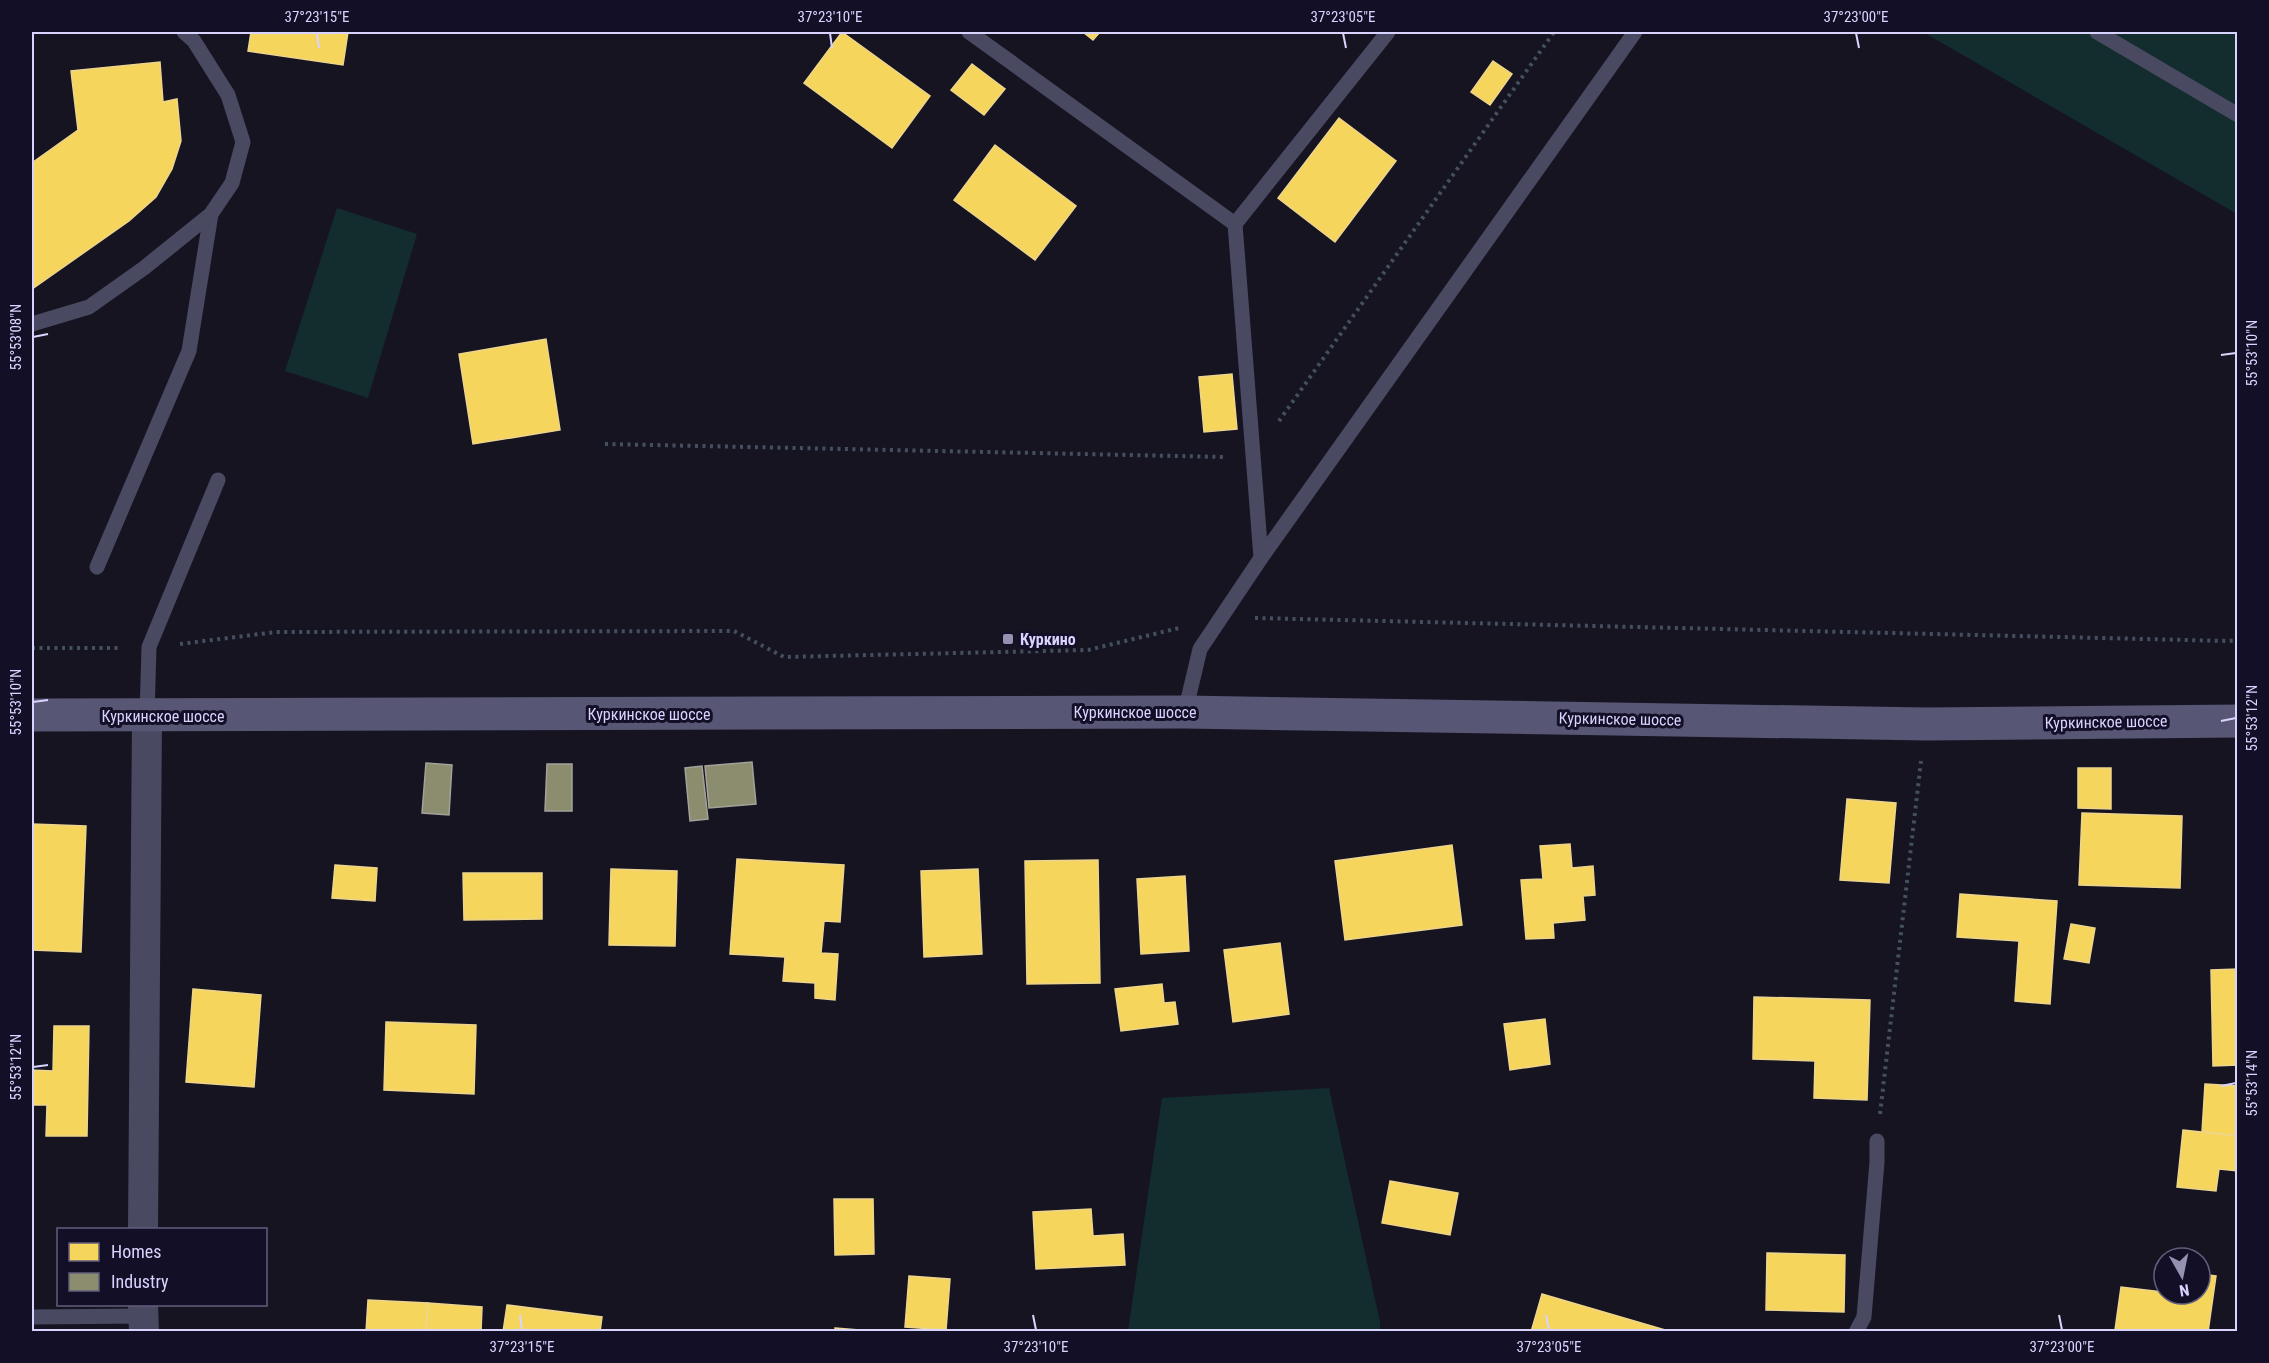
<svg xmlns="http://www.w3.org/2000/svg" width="2269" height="1363" font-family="'Roboto Condensed',sans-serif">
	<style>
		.green { fill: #132c2d }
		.homes { fill: #f6d55c; stroke: #edd58d; stroke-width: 1.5 }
		.industry { fill: #8c8c6e; stroke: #a3a29a; stroke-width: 1.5 }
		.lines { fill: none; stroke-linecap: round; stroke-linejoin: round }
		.path { stroke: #44505f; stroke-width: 4; stroke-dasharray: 3 4.5; stroke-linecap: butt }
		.lane { stroke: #4a4962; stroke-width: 15 }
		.street { stroke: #4a4962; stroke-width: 30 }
		.secondary { stroke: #575674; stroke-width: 33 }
		.ticks { fill: none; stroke: #d9d4ff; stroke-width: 2 }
		.poi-dot { fill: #9591b1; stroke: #130f26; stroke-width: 2 }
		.labels { text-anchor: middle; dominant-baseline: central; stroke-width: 6; stroke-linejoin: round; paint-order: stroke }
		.poi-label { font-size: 16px; font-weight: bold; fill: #d9d4ff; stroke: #130f26; text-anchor: start }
		.street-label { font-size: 16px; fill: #d9d4ff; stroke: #130f26 }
		.neatline { fill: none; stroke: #d9d4ff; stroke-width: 2 }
		.ticks-label { font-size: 15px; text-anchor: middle; fill: #d9d4ff }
	</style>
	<rect width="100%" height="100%" fill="#161421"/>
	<g class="green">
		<polygon points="1923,32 2237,32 2237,214"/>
		<polygon points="337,208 417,234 368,398 285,371"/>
		<polygon points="1329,1088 1380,1322 1380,1331 1128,1331 1162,1098"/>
	</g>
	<g class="homes">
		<polygon points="251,32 348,32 343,65 248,51"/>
		<polygon points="842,32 930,96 892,148 804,83"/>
		<polygon points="1083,32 1100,32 1093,40"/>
		<polygon points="1493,61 1512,74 1490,105 1471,92"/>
		<polygon points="160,62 163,102 177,99 181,141 172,169 156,197 129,221 32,289 32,163 78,130 71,71"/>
		<polygon points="972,64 1005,89 984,115 951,90"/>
		<polygon points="1339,118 1396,161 1335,242 1278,198"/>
		<polygon points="995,145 1076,206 1035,260 954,200"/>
		<polygon points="546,339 560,430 473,444 459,354"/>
		<polygon points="1232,374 1237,429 1204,432 1199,377"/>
		<polygon points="2078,768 2111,768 2111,809 2078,808"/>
		<polygon points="1847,799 1896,803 1889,883 1840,880"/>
		<polygon points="2082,813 2182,816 2180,888 2079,885"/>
		<polygon points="32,824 86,826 81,952 32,950"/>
		<polygon points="1570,844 1572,868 1593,866 1595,895 1583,896 1585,920 1553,923 1554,938 1526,939 1521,880 1543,879 1540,846"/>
		<polygon points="1452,845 1462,925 1345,940 1335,861"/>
		<polygon points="737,859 844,865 840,922 824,921 821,953 838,954 835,1000 815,998 815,983 783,981 785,957 730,954"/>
		<polygon points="1098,860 1100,983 1027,984 1025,861"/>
		<polygon points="335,865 377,868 375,901 332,898"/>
		<polygon points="611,869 677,871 675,946 609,945"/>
		<polygon points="978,869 982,954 924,957 921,871"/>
		<polygon points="463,873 542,873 542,919 464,920"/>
		<polygon points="1185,876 1189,951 1141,954 1137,879"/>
		<polygon points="1960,894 2057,901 2050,1004 2015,1001 2019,941 1957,937"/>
		<polygon points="2071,924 2095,928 2089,963 2064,959"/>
		<polygon points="1280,943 1289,1014 1233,1022 1224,950"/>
		<polygon points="2238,969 2238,1065 2213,1066 2211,970"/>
		<polygon points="1162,984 1164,1003 1175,1002 1178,1024 1121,1031 1115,989"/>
		<polygon points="193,989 261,995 254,1087 186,1082"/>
		<polygon points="1754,997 1870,1000 1867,1100 1814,1098 1815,1061 1753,1059"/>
		<polygon points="1545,1019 1550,1064 1510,1070 1504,1024"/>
		<polygon points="386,1022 476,1025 474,1094 384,1090"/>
		<polygon points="54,1026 89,1026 87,1136 46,1136 47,1105 32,1105 32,1070 53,1071"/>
		<polygon points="2205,1084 2238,1086 2238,1136 2202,1132"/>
		<polygon points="2183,1130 2238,1136 2238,1171 2219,1169 2216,1191 2177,1187"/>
		<polygon points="1390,1181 1458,1193 1450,1235 1382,1223"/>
		<polygon points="834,1199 873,1199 874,1254 835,1255"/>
		<polygon points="1091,1209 1093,1236 1123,1234 1125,1265 1036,1269 1033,1212"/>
		<polygon points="1767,1253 1845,1255 1844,1312 1766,1310"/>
		<polygon points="2200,1274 2216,1276 2208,1332 2115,1330 2121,1287 2163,1292 2164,1285 2164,1294 2200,1294"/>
		<polygon points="909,1276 950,1279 946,1330 905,1327"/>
		<polygon points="1542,1294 1672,1332 1531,1332"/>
		<polygon points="368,1300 428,1303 426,1332 366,1332"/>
		<polygon points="428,1303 482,1307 481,1332 426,1332"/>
		<polygon points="507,1305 602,1317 600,1332 503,1332"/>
		<polygon points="835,1328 872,1331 835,1332"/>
	</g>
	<g class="industry">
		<polygon points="752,762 756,804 709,808 705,766"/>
		<polygon points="426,763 452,765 449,815 422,813"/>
		<polygon points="547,764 572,764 572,811 545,811"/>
		<polygon points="702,766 708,819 690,821 685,768"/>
	</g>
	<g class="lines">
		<g class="path">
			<polyline points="1279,421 1554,32"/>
			<polyline points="605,444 1225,457"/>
			<polyline points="1255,618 2229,641 2238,640"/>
			<polyline points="180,644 276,632 734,631 784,657 1088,650 1179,628"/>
			<polyline points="32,648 121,648"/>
			<polyline points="1880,1114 1921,761"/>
		</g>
		<g class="lane">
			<polyline points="969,32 1235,224"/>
			<polyline points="2097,32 2238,115"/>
			<polyline points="32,324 89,307 144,268 211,214 232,183 243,142 228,95 194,41 184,32"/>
			<polyline points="1261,558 1235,224 1388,32"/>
			<polyline points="97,567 189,351 211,214"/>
			<polyline points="1185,712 1200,649 1261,558 1635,32"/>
			<polyline points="147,716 149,647 218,480"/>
			<polyline points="32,1317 143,1316"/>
			<polyline points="1856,1332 1864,1317 1877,1162 1877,1141"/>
		</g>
		<g class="street">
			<polyline points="143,1230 147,716"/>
			<polyline points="143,1304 144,1332"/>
		</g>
		<polyline class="secondary" points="32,715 1185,712 1926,724 2238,721"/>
	</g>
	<path class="ticks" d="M317,33L319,48M830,33L832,48M1343,33L1346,48M1856,33L1859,48M33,337L48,334M2221,355L2236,353M33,702L48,700M2221,721L2236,718M33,1067L48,1065M2221,1086L2236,1083M520,1315L522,1330M1033,1315L1036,1330M1546,1315L1549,1330M2059,1315L2062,1330"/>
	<rect class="poi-dot" x="1002" y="633" width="12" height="12" rx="3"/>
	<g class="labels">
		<g class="poi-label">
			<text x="1020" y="639">Куркино</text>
		</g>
		<g class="street-label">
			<text x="1135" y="712">Куркинское шоссе</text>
			<text x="649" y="714">Куркинское шоссе</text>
			<text x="163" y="716">Куркинское шоссе</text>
			<text transform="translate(1620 719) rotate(1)">Куркинское шоссе</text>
			<text transform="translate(2106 722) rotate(-1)">Куркинское шоссе</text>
		</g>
	</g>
	<rect width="2269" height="1363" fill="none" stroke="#130f26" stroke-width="66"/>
	<rect x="57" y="1228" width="210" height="78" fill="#130f26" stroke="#625e7d" stroke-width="1.5"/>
	<rect x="69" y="1243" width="30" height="18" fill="#f6d55c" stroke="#625e7d" stroke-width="1.5"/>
	<text x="111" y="1258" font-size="18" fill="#d9d4ff">Homes</text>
	<rect x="69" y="1273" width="30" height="18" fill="#8c8c6e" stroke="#625e7d" stroke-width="1.5"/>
	<text x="111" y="1288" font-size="18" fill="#d9d4ff">Industry</text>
	<g transform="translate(2182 1276) rotate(171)"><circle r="28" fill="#130f26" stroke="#625e7d" stroke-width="1.5"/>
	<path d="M0-4.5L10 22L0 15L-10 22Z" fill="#9591b1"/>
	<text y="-9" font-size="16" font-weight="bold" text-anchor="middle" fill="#d9d4ff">N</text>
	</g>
	<rect x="33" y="33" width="2203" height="1297" class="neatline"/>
	<g class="ticks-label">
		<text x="317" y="22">37°23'15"E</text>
		<text x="830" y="22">37°23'10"E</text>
		<text x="1343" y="22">37°23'05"E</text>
		<text x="1856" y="22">37°23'00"E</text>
		<text transform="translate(16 337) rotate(-90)" y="5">55°53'08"N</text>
		<text transform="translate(2252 353) rotate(-90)" y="5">55°53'10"N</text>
		<text transform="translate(16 702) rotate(-90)" y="5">55°53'10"N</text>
		<text transform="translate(2252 718) rotate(-90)" y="5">55°53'12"N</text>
		<text transform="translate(16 1067) rotate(-90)" y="5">55°53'12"N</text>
		<text transform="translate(2252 1083) rotate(-90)" y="5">55°53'14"N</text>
		<text x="522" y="1352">37°23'15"E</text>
		<text x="1036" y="1352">37°23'10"E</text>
		<text x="1549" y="1352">37°23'05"E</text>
		<text x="2062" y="1352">37°23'00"E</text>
	</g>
</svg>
